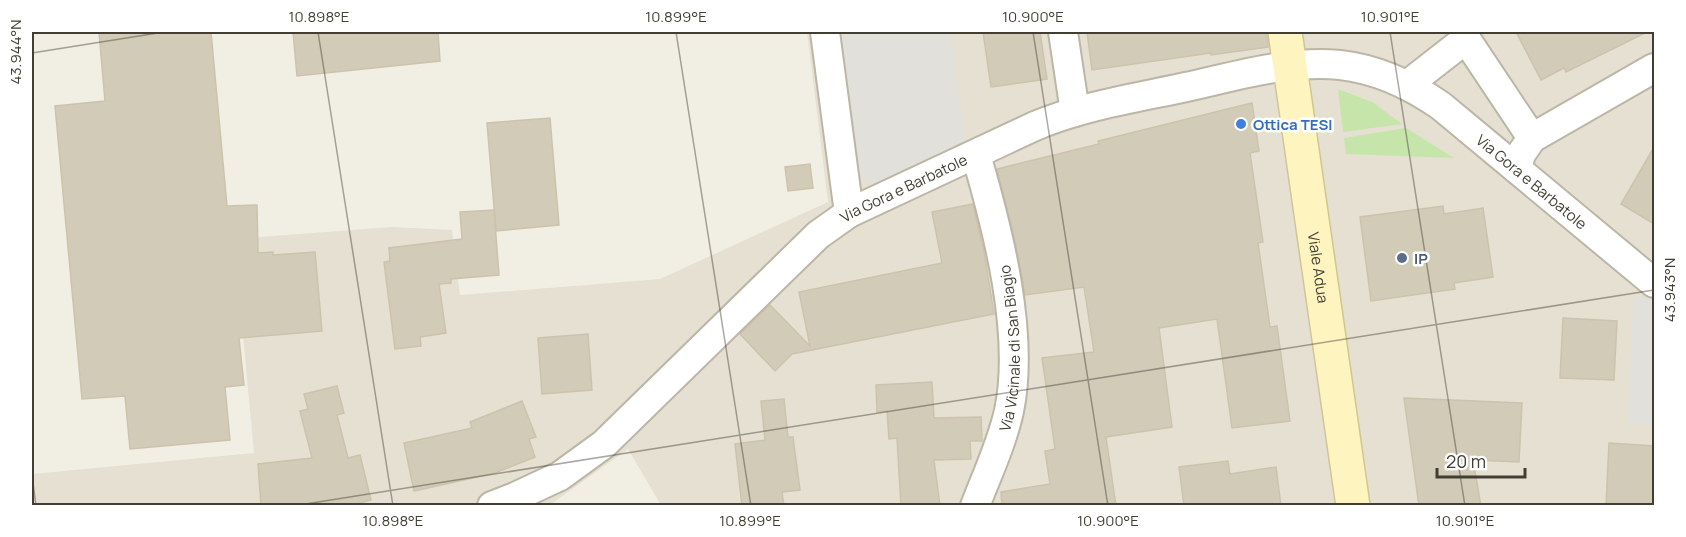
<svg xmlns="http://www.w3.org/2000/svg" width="1686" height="537" font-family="Manrope,sans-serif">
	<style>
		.residential { fill: #e5e0d1 }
		.green { fill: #c6e5ab }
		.parking { fill: #e1e0db }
		.building { fill: #d2cbb8; stroke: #cdc3ac; stroke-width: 1.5 }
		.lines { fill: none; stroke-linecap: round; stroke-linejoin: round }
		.minor-casing { stroke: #bcb6a6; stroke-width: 32 }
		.secondary-casing { stroke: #d1c693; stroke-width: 36 }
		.minor { stroke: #fff; stroke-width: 28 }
		.secondary { stroke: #fdf4c0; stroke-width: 33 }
		.ticks { fill: none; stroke: #423e33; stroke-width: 1.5; stroke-opacity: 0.45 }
		.shop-dot { fill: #3f7fe0; stroke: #fff; stroke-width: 2 }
		.service-dot { fill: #5c6f8a; stroke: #fff; stroke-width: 2 }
		.labels { text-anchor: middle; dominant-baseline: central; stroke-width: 5; stroke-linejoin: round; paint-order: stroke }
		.shop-label { font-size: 15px; font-weight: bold; fill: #366cbe; stroke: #fff; text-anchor: start }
		.street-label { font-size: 15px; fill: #423e33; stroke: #fff }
		.service-label { font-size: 15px; font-weight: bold; fill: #4e5e75; stroke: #fff; text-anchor: start }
		.neatline { fill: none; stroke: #423e33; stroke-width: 2 }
		.ticks-label { font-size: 15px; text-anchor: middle; fill: #423e33 }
	</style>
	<rect width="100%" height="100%" fill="#f1eee3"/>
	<polygon class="residential" points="807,32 1654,32 1654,505 661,505 628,449 550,505 32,506 32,474 254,453 234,239 391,227 452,230 460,295 660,279 828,202"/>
	<g class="green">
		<polygon points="1338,89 1372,102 1402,124 1343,132"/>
		<polygon points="1406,128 1454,158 1346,154 1344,138"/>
	</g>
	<g class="parking">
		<polygon points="835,32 950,32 966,149 879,184 870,182 858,174"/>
		<polygon points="1645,291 1654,299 1654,424 1628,424 1633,300"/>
	</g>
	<g class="building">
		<polygon points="99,32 211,32 227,206 257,205 258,253 273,252 273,255 315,252 322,331 239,338 244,385 225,387 230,440 130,449 125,396 82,399 55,106 105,101"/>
		<polygon points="293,32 438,32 440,61 297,76"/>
		<polygon points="983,32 1040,32 1047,79 991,87"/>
		<polygon points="1087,32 1267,32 1268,47 1211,55 1211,53 1092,70"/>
		<polygon points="1516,32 1647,32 1566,72 1564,68 1541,80"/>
		<polygon points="1252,103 1259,151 1250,153 1263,242 1258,243 1270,327 1277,326 1290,421 1232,428 1217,319 1159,328 1172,427 1106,437 1116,506 1002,506 1001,492 1050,484 1045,451 1055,449 1042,358 1094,352 1084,287 1025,295 1016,245 997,169 1099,144 1098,141"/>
		<polygon points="550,118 559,225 496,231 487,123"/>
		<polygon points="1654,147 1654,224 1621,204"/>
		<polygon points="810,164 813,188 788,191 785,167"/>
		<polygon points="973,204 984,252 994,314 792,354 775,371 740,334 770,305 810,346 799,292 942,263 932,212"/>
		<polygon points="1443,206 1444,214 1483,208 1493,277 1454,283 1455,289 1371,301 1360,217"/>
		<polygon points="494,210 499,275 451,279 451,283 439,284 446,333 420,337 421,346 395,349 384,262 390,261 389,248 462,239 460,212"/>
		<polygon points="1563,318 1617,321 1614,380 1560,378"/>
		<polygon points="588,334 592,390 542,394 538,338"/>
		<polygon points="932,382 934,418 981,417 982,441 970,441 971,459 934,460 940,506 901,506 897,438 889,439 887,411 877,412 876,385"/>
		<polygon points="337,386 344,413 337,415 348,458 360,455 371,500 348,506 261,506 258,464 312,458 300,411 308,409 304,394"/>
		<polygon points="1404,398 1522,403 1519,462 1473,460 1481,506 1419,506"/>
		<polygon points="784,399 788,437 793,437 800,490 782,492 784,506 742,506 735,444 765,440 761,401"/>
		<polygon points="522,401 536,437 529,439 535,457 495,473 414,491 404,443 472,428 470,422"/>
		<polygon points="1609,443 1654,446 1654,506 1606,506"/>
		<polygon points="1228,461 1230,474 1276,467 1281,506 1184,506 1179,467"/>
	</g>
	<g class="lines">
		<g class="minor-casing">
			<g id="minor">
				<polyline points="825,32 849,213"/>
				<polyline points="1063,32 1075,112"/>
				<polyline points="1466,39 1532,138"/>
				<polyline points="1407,85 1466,39 1464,32"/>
				<polyline points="1517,169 1521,154 1532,138 1654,68"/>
				<path id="s1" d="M492,506L515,497L560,476L604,444L818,235L849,213L1035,126C1083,106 1135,98 1186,87C1237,76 1288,60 1340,65C1376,69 1411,85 1441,106L1654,283"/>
				<path id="s2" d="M975,506C987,475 1002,443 1009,411C1025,334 998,230 976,155"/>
			</g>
		</g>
		<g class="secondary-casing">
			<g id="secondary">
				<path id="s3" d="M1285,32L1353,506"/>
			</g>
		</g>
		<use href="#minor" class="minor"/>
		<use href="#secondary" class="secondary"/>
	</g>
	<path class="ticks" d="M318,32L393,506M676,32L751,506M1033,32L1108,506M1390,32L1465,506M32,53L164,32M32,475L36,506M293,506L1654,290"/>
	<circle class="shop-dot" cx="1241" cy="124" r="6"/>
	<circle class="service-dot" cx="1402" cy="258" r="6"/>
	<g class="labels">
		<g class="shop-label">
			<text x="1253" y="124">Ottica TESI</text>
		</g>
		<g class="street-label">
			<text stroke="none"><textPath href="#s1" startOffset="1212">Via Gora e Barbatole</textPath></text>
			<text stroke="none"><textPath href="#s1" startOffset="526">Via Gora e Barbatole</textPath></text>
			<text stroke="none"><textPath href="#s3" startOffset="238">Viale Adua</textPath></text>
			<text stroke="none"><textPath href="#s2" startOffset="164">Via Vicinale di San Biagio</textPath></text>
		</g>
		<g class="service-label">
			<text x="1414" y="258">IP</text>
		</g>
	</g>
	<rect width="1686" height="537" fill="none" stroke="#ffffff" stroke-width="66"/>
	<path d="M1437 468v9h88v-9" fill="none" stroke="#423e33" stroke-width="3"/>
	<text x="1446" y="468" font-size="18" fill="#423e33" stroke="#ffffff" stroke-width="4.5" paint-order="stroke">20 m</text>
	<rect x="33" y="33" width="1620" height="471" class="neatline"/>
	<g class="ticks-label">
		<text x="319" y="22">10.898°E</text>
		<text x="676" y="22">10.899°E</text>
		<text x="1033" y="22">10.900°E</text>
		<text x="1390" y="22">10.901°E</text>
		<text transform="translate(16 52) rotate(-90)" y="5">43.944°N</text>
		<text transform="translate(1670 290) rotate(-90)" y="5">43.943°N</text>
		<text x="393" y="526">10.898°E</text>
		<text x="750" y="526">10.899°E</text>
		<text x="1108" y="526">10.900°E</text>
		<text x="1465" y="526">10.901°E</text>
	</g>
</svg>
